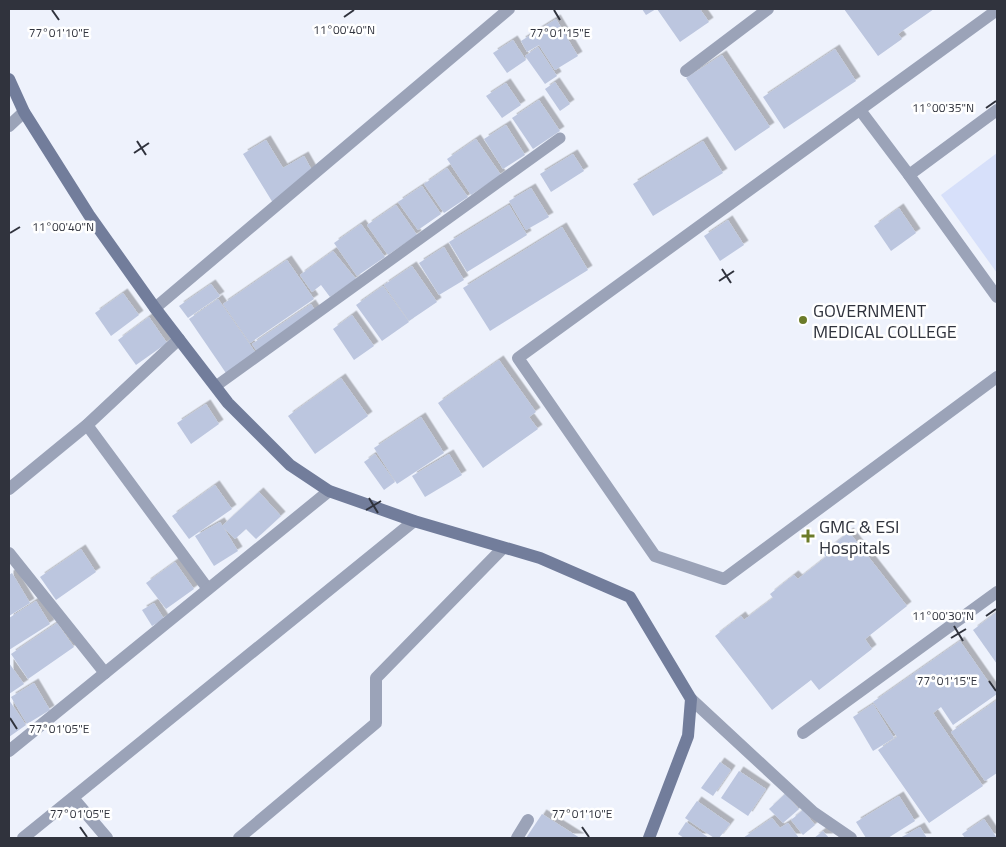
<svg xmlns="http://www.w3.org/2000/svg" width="1006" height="847" font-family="'Titillium Web',sans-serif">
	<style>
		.green { fill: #d7e0fa }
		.building { fill: #bcc6df; filter: url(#shadow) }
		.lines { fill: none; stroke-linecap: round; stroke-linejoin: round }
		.lane { stroke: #9ba3b8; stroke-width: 11 }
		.street { stroke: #9ba3b8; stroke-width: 12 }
		.secondary { stroke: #727d9b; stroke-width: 12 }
		.ticks { fill: none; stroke: #30333d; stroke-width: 2 }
		.poi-dot { fill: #6b7b29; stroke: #fff; stroke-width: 2 }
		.labels { text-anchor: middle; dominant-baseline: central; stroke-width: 5; stroke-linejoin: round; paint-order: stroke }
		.poi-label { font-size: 18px; fill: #30333d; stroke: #fff; text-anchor: start }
		.ticks-label { font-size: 12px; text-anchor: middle; fill: #30333d; stroke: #fff; stroke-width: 5; stroke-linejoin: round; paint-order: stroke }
	</style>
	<defs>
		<filter id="shadow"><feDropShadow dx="4.5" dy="-4.5" stdDeviation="0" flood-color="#0004"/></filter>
	</defs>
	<rect width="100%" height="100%" fill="#eef2fc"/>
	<polygon class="green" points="997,153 997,273 941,195"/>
	<g class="building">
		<polygon points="642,9 656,9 646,15"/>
		<polygon points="657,9 700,9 709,22 680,42"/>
		<polygon points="844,9 934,9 898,34 902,39 878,56"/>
		<polygon points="556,19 578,56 555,70 539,45 527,52 521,41"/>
		<polygon points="513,40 526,60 507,73 493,53"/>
		<polygon points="538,47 557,76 545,84 525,56"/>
		<polygon points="835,49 856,81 784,129 763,97"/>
		<polygon points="722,55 770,127 735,151 686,78"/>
		<polygon points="555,82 570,104 560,111 545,89"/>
		<polygon points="506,83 521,105 502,118 486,96"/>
		<polygon points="539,100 560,131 533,149 512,118"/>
		<polygon points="506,125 525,155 503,169 484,139"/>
		<polygon points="476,139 501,175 471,195 447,159"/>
		<polygon points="266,140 283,168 304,156 313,172 273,203 243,154"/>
		<polygon points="703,141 723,173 653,216 633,184"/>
		<polygon points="573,154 584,171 551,192 540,174"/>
		<polygon points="447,168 468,197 444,213 424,184"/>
		<polygon points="422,186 441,214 418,230 398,202"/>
		<polygon points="531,188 549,217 526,230 509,201"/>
		<polygon points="396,205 417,235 388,255 367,225"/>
		<polygon points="509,205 527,235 467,272 449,242"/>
		<polygon points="899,208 916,233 891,251 874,226"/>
		<polygon points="728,220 744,245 720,261 704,236"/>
		<polygon points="361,224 385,257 357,276 334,243"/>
		<polygon points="562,227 588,270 490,331 463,288"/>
		<polygon points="444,247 464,280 439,295 419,263"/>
		<polygon points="333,251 356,279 330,297 321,285 312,292 300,275"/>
		<polygon points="287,260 314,299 250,343 223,304"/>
		<polygon points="412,266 437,302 409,321 384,285"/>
		<polygon points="211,284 220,296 188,318 179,306"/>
		<polygon points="383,286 409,322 382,341 356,305"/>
		<polygon points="123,293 139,315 111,336 95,313"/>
		<polygon points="218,299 258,356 228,376 189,319"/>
		<polygon points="311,304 317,313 259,354 252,344"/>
		<polygon points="352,315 374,346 354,360 333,329"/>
		<polygon points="149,317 167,343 136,365 118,340"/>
		<polygon points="499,360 536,412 529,417 538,429 483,468 438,403"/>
		<polygon points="341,378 368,416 315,454 288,416"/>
		<polygon points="206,404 219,424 191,444 177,423"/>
		<polygon points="421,417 444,453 397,484 374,448"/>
		<polygon points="375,454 395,482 384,490 364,462"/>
		<polygon points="449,454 462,475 425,497 412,476"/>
		<polygon points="215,485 232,509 189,539 172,516"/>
		<polygon points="259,492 281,516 256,539 246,529 235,539 222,526"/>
		<polygon points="220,522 238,551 214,566 195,536"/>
		<polygon points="849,532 907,606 865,639 872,649 819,690 811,680 772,710 715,636 741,616 744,620 773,598 770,594 794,575 798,579 826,557 823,553"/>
		<polygon points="81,549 96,572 56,600 40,577"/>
		<polygon points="175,562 194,589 166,609 146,583"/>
		<polygon points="12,573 30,603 9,616 9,575"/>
		<polygon points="36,601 50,624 9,650 9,618"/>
		<polygon points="154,603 164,619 152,626 142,610"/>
		<polygon points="997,612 997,664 973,630"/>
		<polygon points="57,623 74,647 28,679 11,654"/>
		<polygon points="960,641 997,694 953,725 941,707 933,713 983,786 929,823 878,750 897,737 873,702"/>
		<polygon points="9,663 24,684 9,694"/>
		<polygon points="34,683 50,710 27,724 11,697"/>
		<polygon points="9,700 26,725 9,737"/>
		<polygon points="997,700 997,773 985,781 951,732"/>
		<polygon points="873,704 894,738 873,751 853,717"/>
		<polygon points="720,762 731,770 713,796 701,788"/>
		<polygon points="739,771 766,789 748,816 721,798"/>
		<polygon points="785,794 799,809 783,823 769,809"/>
		<polygon points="899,796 915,821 888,838 866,838 856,822"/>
		<polygon points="697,801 730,824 719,838 714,838 685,818"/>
		<polygon points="803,810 815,825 803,835 791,820"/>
		<polygon points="542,814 580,838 526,838"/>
		<polygon points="772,818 780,828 788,823 799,838 743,838"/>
		<polygon points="984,819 997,838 965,838 962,834"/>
		<polygon points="686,822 709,838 684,838 678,834"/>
		<polygon points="920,827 927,838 900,838"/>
		<polygon points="823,831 829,838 814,838"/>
	</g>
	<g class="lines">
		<polyline class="lane" points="216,386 560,138"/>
		<g class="street">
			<polyline points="997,10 518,358 655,556 724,579 997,377"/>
			<polyline points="686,71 768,9"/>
			<polyline points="860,110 909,175"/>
			<polyline points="997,110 909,175 997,297"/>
			<polyline points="9,126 24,112"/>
			<polyline points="155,308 509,9"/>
			<polyline points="87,425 208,589"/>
			<polyline points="9,489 87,425 179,339"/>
			<polyline points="9,553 105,673"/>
			<polyline points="691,699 813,812 851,838"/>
			<polyline points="803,733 997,592"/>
			<polyline points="9,751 329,491"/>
			<polyline points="73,798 107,838"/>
			<polyline points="23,838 414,521"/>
			<polyline points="239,838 376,723 376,678 503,548"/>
			<polyline points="517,838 528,820"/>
		</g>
		<polyline class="secondary" points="9,79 24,112 89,215 155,308 228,403 290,465 329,491 414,521 540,558 630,597 691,699 688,736 649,838"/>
	</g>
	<path class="ticks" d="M52,10L59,20M554,10L560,20M344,17L354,10M986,108L996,101M137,141L146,155M134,153L149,143M10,233L20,227M722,269L731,283M719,281L734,271M369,498L378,513M366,510L381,501M986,616L996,609M954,626L963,641M951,638L966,629M989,681L996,691M10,718L17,729M80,827L87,837M582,827L589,837"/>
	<g class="poi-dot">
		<circle cx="803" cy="320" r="5"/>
		<path d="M805.5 528.5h5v5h5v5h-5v5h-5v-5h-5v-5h5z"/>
	</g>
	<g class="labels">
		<g class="poi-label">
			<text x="813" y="310">GOVERNMENT<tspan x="813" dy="21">MEDICAL COLLEGE</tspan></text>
			<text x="819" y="526">GMC &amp; ESI<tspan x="819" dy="21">Hospitals</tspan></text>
		</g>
	</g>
	<g class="ticks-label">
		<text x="344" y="34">11°00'40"N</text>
		<text x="59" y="37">77°01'10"E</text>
		<text x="560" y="37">77°01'15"E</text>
		<text x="943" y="112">11°00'35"N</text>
		<text x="63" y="231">11°00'40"N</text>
		<text x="943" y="620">11°00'30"N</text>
		<text x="947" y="685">77°01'15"E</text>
		<text x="59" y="733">77°01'05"E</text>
		<text x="80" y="818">77°01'05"E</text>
		<text x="582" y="818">77°01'10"E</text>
	</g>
	<rect width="1006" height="847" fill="none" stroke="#30333d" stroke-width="20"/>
</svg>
